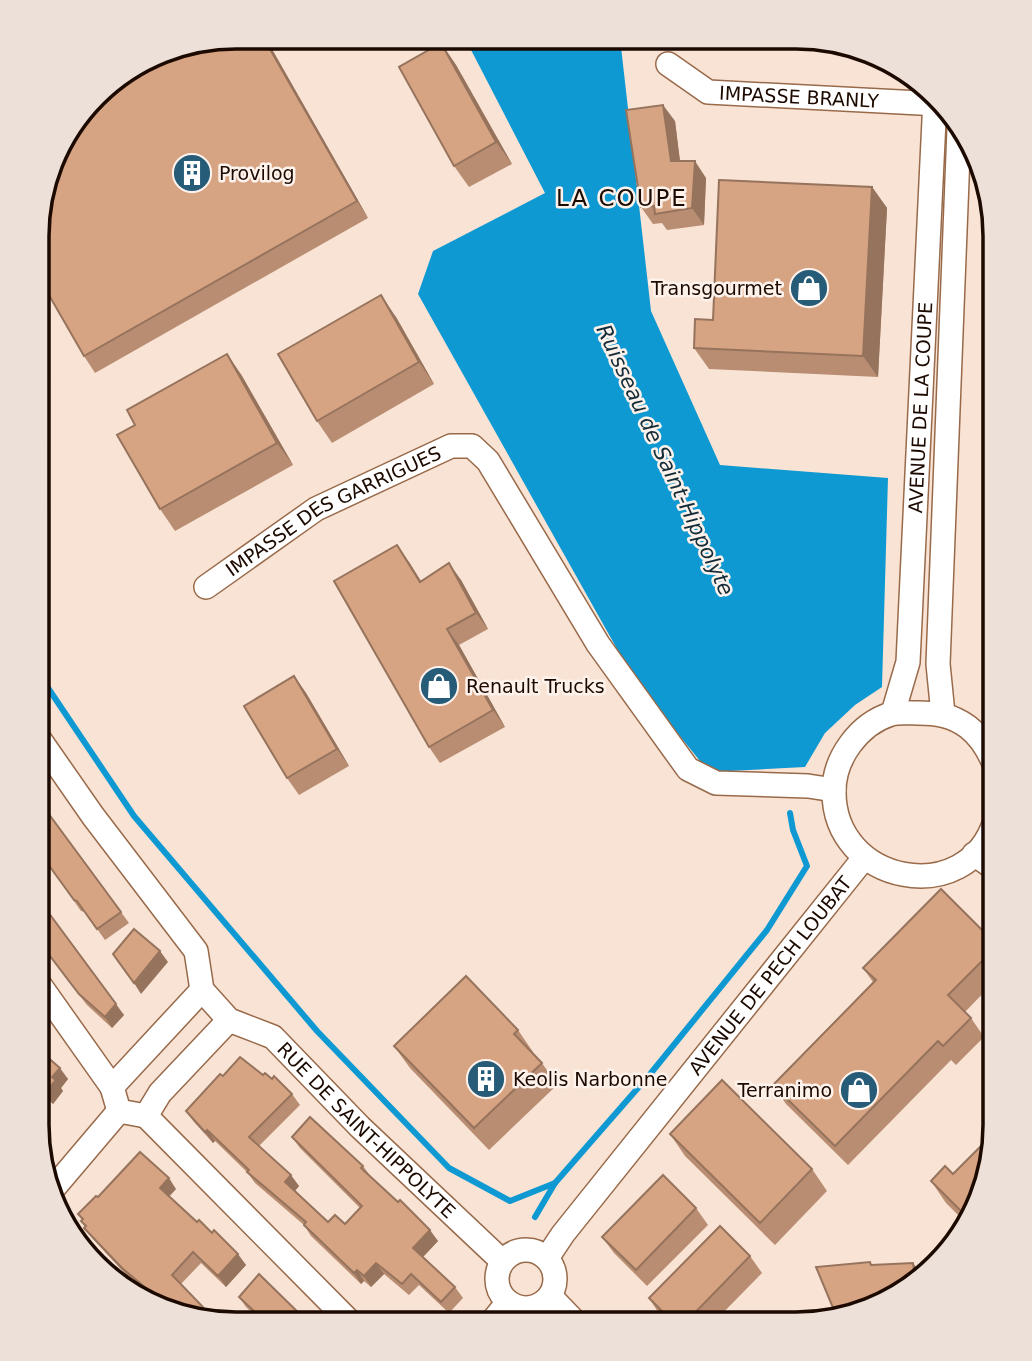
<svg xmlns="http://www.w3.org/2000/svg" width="1032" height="1361" font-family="'DejaVu Sans',sans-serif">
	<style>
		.water { fill: #0f99d2 }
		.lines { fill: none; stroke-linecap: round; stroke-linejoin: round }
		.stream { stroke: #0f99d2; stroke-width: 6 }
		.street-casing { stroke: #986a4a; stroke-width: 26 }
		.street { stroke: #fff; stroke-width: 23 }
		.wall { fill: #b98d71 }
		.shaded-wall { fill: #96735c }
		.building { fill: #d7a483; stroke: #96735c; stroke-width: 2 }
		.labels { text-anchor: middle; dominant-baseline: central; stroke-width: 5; stroke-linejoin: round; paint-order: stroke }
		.street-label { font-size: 19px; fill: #1c0a01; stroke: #fef3ec }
		.poi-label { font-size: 19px; fill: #1c0a01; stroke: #fef3ec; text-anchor: start }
		.water-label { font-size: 21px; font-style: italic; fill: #142c39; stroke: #fef3ec }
		.quarter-label { font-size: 23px; letter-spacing: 2px; fill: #1c0a01; stroke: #fef3ec }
		.rim { fill: none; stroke: #1c0a01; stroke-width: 3.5 }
	</style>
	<rect width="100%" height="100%" fill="#f9e3d5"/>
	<polygon class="water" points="429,37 620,38 651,311 720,465 888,478 882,687 855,705 825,733 805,767 709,772 635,681 418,294 433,251 545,193 469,46"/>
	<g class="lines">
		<g class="stream">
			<polyline points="38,673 134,816 317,1031 449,1168 510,1201 555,1183"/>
			<polyline points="535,1217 555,1183 651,1073 767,930 807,866 793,830 790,813"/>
		</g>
		<g class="street-casing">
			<g id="street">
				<path id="s1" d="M668,64L708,92L939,104"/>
				<path id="s2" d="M206,587L316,509L451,446H472L488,461L598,644L688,769L716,783L808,786L834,790"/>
				<path id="s3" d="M893,713L908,662L935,99"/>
				<polyline points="943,714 938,664 959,129"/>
				<path id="s4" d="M38,737L93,816L196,951L202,990L229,1020L273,1037L360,1127L502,1261"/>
				<path d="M995,821C967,910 833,884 834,791C834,758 859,724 891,714C899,712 909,713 918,713C936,713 952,715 968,727C981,737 989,751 995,766"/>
				<polyline points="974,854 995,869"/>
				<polyline points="37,981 112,1087"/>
				<polyline points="202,990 112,1087 119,1111 146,1116 160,1093 229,1020"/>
				<polyline points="146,1116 351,1323"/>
				<polyline points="52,1190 119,1111"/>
				<circle cx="526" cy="1279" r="29"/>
				<path id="s5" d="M547,1258L563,1234L864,858"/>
				<polyline points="550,1296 577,1324"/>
				<polyline points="491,1323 508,1302"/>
			</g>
		</g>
		<use href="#street" class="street"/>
	</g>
	<g class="wall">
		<polygon points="236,37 265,37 368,218 95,373 84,356"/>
		<polygon points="802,38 823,39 836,44 805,43"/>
		<polygon points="441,43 456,65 512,164 469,187 454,166"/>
		<polygon points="675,121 680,161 706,178 704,225 667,230 662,223 653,224 641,207"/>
		<polygon points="872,187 887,208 878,377 709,369 694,348 713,320"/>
		<polygon points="396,317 434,384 332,443 317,421"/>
		<polygon points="227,354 242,376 293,465 175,531 160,509 135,425"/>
		<polygon points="409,562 421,581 461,580 488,629 459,645 505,727 440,763 429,747"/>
		<polygon points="294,676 306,693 349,766 299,795 287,778"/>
		<polygon points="37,798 129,923 105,940 85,912 81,911 37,849"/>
		<polygon points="37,940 124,1015 112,1028 87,1005"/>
		<polygon points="995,943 995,981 965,1012 971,1018 984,1037 956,1065 951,1060 848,1165 786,1104 773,1085 873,982 863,968"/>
		<polygon points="518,1030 533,1052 532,1053 542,1063 557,1085 489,1150 410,1068 394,1046"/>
		<polygon points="37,1048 68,1079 61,1088 63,1091 53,1104 39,1093 37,1095"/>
		<polygon points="223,1076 272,1079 292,1094 300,1105 259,1146 299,1186 295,1191 328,1222 345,1224 360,1208 300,1148 292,1137 363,1166 371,1177 438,1241 423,1257 455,1287 463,1298 449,1313 419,1285 409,1295 384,1274 371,1287 364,1281 361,1284 311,1236 304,1225 255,1183 247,1172 215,1141 213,1143 194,1122 186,1111"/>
		<polygon points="670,1134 812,1169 827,1191 775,1245 685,1156"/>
		<polygon points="995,1139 966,1223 946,1203 931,1181 953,1174"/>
		<polygon points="176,1189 169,1197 197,1222 246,1265 226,1287 201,1263 181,1284 211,1318 210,1323 148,1299 145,1294 148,1295 130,1279 92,1238 81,1221 82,1220 78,1214 98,1197"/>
		<polygon points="696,1208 708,1225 647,1286 614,1253 602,1237"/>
		<polygon points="750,1256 762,1273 712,1324 670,1324 660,1315 649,1298"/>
		<polygon points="239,1297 309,1323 263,1323 246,1307"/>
	</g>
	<g class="shaded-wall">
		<polygon points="263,37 265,37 368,218 357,201"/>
		<polygon points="441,43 456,65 512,164 496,142"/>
		<polygon points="663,105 675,121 682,178 671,161"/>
		<polygon points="695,161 706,178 704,225 692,208"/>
		<polygon points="872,187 887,208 878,377 863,356"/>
		<polygon points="381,295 396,317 434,384 419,362"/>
		<polygon points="227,354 242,376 293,465 277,443"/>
		<polygon points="397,545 409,562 431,598 420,582"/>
		<polygon points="449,563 461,580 488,629 476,613"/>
		<polygon points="447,629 459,645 505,727 493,710"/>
		<polygon points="294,676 306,693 349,766 337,749"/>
		<polygon points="160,951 168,962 141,994 134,983"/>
		<polygon points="116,1004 124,1015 112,1028 105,1017"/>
		<polygon points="60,1068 68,1079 61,1088 63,1091 53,1104 45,1093 52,1077"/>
		<polygon points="207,1130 215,1141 213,1143 205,1132"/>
		<polygon points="291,1175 299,1186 293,1193 285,1182"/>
		<polygon points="169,1178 176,1189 167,1198 160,1188"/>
		<polygon points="430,1230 438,1241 421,1259 413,1248"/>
		<polygon points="238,1254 246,1265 226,1287 218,1276"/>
		<polygon points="376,1263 384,1274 371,1287 364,1276"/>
		<polygon points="913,1263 920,1273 915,1277"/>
		<polygon points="357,1270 364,1281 361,1284 354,1273"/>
		<polygon points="203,1307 211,1318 208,1322 200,1311"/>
	</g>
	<g class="building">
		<polygon points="236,37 263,37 357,201 84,356 38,276 39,209 63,137 105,86 171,47"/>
		<polygon points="441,43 496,142 454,166 399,67"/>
		<polygon points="663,105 671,161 695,161 692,208 655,214 654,206 641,207 626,110"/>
		<polygon points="719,180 872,187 863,356 694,348 695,319 713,320"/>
		<polygon points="381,295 419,362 317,421 278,354"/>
		<polygon points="227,354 277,443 160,509 117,435 135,425 127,410"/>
		<polygon points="995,435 995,568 992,568 995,512 991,512"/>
		<polygon points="397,545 420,582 449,563 476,613 447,629 493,710 429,747 334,581"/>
		<polygon points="294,676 337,749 287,778 244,706"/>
		<polygon points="37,798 121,912 97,929 77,901 74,900 37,849"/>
		<polygon points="941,889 995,943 995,948 948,995 971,1018 943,1046 938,1041 835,1146 773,1085 876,980 863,968"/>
		<polygon points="37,897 116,1004 105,1017 79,994 37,939"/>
		<polygon points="134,929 160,951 134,983 113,954"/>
		<polygon points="466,976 518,1030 514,1034 542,1063 474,1128 394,1046"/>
		<polygon points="37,1048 60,1068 52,1077 56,1080 45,1093 37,1086"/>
		<polygon points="240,1057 263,1075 265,1073 272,1079 274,1076 292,1094 249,1137 291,1175 285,1182 328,1222 335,1215 345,1224 362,1206 292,1137 310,1117 363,1166 361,1168 398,1202 400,1200 430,1230 413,1248 455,1287 441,1302 411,1274 402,1284 376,1263 364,1276 357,1270 354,1273 304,1225 306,1222 247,1172 249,1170 207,1130 205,1132 186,1111 220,1074 223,1076"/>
		<polygon points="722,1080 812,1169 760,1223 670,1134"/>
		<polygon points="995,1132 995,1139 968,1218 931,1181 945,1166 953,1174"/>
		<polygon points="140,1152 169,1178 160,1188 197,1222 199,1220 212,1233 214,1230 238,1254 218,1276 193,1252 172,1275 203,1307 200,1311 215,1323 210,1323 151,1300 145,1294 154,1295 122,1268 84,1228 86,1226 81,1221 83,1219 78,1214 96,1196 98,1197"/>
		<polygon points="663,1175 696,1208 636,1270 602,1237"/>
		<polygon points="720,1226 750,1256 684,1324 675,1324 649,1298"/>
		<polygon points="870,1262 871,1265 913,1263 915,1277 885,1304 836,1315 816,1267"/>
		<polygon points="259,1274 309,1323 267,1323 239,1297"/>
		<polygon points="755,1313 767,1324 744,1324"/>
		<polygon points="404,1317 410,1323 398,1323"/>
	</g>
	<defs>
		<g id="building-disc" transform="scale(2.0125)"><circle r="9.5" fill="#275c78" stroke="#fef3ec"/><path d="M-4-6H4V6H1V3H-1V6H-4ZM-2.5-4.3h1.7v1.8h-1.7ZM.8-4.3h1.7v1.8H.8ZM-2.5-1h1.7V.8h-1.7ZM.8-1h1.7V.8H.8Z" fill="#fff"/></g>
		<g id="shop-disc" transform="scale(2.0125)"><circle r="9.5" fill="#275c78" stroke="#fef3ec"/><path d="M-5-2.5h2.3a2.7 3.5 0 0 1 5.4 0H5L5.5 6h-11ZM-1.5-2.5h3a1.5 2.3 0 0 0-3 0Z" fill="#fff"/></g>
	</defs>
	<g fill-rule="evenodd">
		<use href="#building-disc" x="192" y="173"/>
		<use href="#shop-disc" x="809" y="288"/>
		<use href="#shop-disc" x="439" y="686"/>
		<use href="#building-disc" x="486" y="1079"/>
		<use href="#shop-disc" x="859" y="1090"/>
	</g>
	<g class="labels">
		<g class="street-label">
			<text stroke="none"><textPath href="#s1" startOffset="140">IMPASSE BRANLY</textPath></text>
			<text stroke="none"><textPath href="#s3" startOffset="308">AVENUE DE LA COUPE</textPath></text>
			<text stroke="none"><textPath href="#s2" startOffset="149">IMPASSE DES GARRIGUES</textPath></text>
			<text stroke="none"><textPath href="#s5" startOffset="360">AVENUE DE PECH LOUBAT</textPath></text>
			<text stroke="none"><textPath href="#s4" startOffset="525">RUE DE SAINT-HIPPOLYTE</textPath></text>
		</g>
		<g class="poi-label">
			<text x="219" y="173">Provilog</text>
			<text x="782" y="288" text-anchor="end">Transgourmet</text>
			<text x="466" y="686">Renault Trucks</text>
			<text x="513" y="1079">Keolis Narbonne</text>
			<text x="832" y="1090" text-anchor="end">Terranimo</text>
		</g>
		<g class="water-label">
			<text transform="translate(665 460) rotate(65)">Ruisseau de Saint-Hippolyte</text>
		</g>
		<g class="quarter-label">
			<text x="622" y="198">LA COUPE</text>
		</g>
	</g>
	<path d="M0 0H1032V1361H0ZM236 49H796A187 187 0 0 1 983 236V1125A187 187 0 0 1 796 1312H236A187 187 0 0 1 49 1125V236A187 187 0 0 1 236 49Z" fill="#ece0d9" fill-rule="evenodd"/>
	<path class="rim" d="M236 49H796A187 187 0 0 1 983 236V1125A187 187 0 0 1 796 1312H236A187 187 0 0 1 49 1125V236A187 187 0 0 1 236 49Z"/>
</svg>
